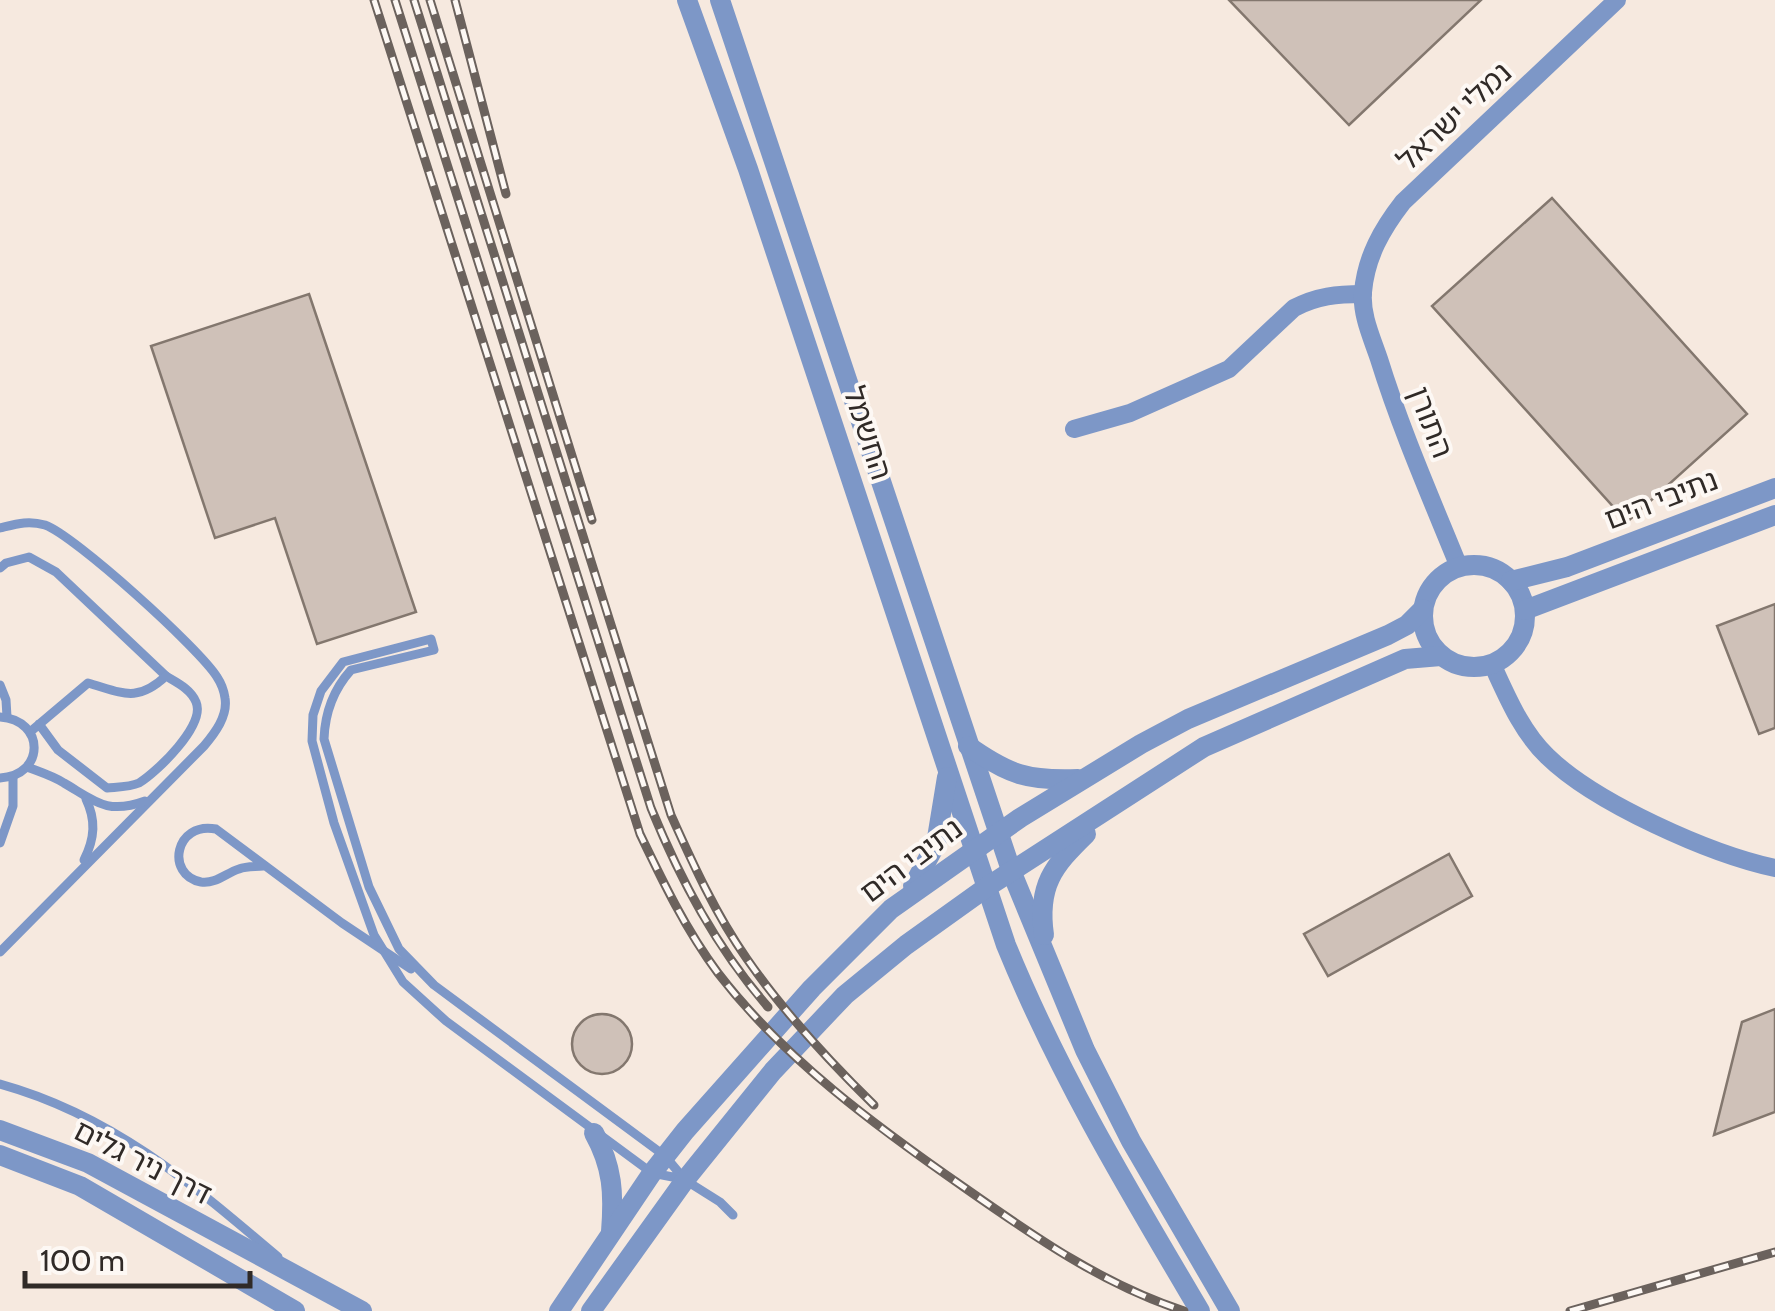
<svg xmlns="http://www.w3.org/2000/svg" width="1775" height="1311" font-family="Cabin,'Noto Sans Hebrew',sans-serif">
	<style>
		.building { fill: #cfc1b8; stroke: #83776e; stroke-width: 2.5 }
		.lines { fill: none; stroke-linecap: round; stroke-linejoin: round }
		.service { stroke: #7d97c7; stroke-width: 9 }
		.minor { stroke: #7d97c7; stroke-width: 18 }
		.tertiary { stroke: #7d97c7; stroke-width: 20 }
		.rail-casing { stroke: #6b625d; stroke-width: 9 }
		.rail { stroke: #fdf8f4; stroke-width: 5; stroke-dasharray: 15; stroke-linecap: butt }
		.labels { text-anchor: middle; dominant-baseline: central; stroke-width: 8; stroke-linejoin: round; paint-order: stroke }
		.street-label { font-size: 30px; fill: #302a27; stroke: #fdf8f4 }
	</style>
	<rect width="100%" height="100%" fill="#f6e9df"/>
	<g class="building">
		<polygon points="1229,0 1481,0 1349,125"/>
		<polygon points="1552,198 1747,414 1627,522 1432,306"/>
		<polygon points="309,294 416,612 317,644 275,518 215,538 151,346"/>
		<polygon points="1775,604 1775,728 1759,734 1717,626"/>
		<polygon points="1449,854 1472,896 1328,976 1304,934"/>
		<polygon points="1775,1009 1775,1112 1714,1135 1742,1022"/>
		<circle cx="602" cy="1044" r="30"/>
	</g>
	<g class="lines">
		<g class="service">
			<path d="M0,528C16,524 28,520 45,525C74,535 200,649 217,677C221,683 224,691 225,698C228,716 215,733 204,746L0,952"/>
			<polyline points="0,568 6,563 29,557 56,572 166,676"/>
			<polyline points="0,685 6,700 7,717"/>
			<path d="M0,717C46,720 45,776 0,778"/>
			<path d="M30,732L88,683C123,693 137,703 166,676C176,682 191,689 196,702C206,725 157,772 139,783C130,787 117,787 107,788L58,750L39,724"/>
			<path d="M27,767C40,772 53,776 64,783C95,801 107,815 145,801"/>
			<polyline points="0,843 13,806 13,777"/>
			<path d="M84,860C95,838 96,820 86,799"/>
			<path d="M263,866C255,867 247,866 239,869C226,873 216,884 201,882C165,875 175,821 216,829L342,923L411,969"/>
			<path d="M0,1084C112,1115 191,1183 278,1257"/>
			<path d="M683,1179L652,1173L446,1021L403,982L374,935L334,823L312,741L313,715L321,691L343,662L431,639L434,650L351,670C333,690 325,712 324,739L369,887L399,949L434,985L665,1156L685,1180L720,1202L733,1215"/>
		</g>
		<g class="minor">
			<path d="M1074,429L1130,413L1229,369L1294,308C1317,296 1337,294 1363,294"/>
			<path d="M1459,567C1431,498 1401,430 1379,359C1372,338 1361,315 1363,292C1366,257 1382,229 1403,202L1617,0"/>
			<path d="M1492,664C1507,696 1521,731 1547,756C1595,803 1710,854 1775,868"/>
		</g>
		<g class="tertiary">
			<path d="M687,0L748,169L1006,945C1059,1075 1129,1191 1200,1311"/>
			<polyline points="720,0 1012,873 1085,1050 1131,1141 1230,1311"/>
			<circle cx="1474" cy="616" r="51"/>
			<polyline points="1511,581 1567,567 1775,488"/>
			<polyline points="1525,610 1775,515"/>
			<path d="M968,746C1009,775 1028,781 1078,779"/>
			<polyline points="913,886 936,844 947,777"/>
			<path d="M1044,935C1037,886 1053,866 1086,834"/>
			<polyline points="0,1130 88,1163 362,1311"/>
			<path d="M594,1133C613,1167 614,1194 611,1232"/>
			<polyline points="0,1155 80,1186 295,1311"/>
			<polyline points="559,1311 652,1173 685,1131 812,988 891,909 1020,818 1141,744 1188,719 1388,635 1407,625 1423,609"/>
			<polyline points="591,1311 685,1180 773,1071 845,995 906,945 987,887 1204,747 1405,659 1441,656"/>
		</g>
		<g class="rail-casing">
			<g id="rail">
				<path d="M374,0L640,834C663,882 686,930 718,973C784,1059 877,1127 965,1188C1035,1237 1102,1284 1184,1311"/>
				<path d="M395,0L651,808C681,881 716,947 768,1007"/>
				<path d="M414,0L671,815C693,864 716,915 747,959C783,1011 829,1061 874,1105"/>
				<polyline points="430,0 592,520"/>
				<polyline points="455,0 506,194"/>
				<polyline points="1570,1311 1775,1252"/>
			</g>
		</g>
		<use href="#rail" class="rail"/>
	</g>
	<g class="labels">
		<g class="street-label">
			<text transform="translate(1454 116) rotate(-43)">נמלי ישראל</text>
			<text transform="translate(1431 422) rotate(69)">התורן</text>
			<text transform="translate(868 433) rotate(72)">החשמל</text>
			<text transform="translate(1661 499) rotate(-21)">נתיבי הים</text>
			<text transform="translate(911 860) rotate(-37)">נתיבי הים</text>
			<text transform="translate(143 1162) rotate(27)">דרך ניר גלים</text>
		</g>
	</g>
	<path d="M25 1271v15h225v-15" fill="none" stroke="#302a27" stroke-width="5"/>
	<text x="40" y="1271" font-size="30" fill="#302a27" stroke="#fdf8f4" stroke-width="8" paint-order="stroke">100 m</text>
</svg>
